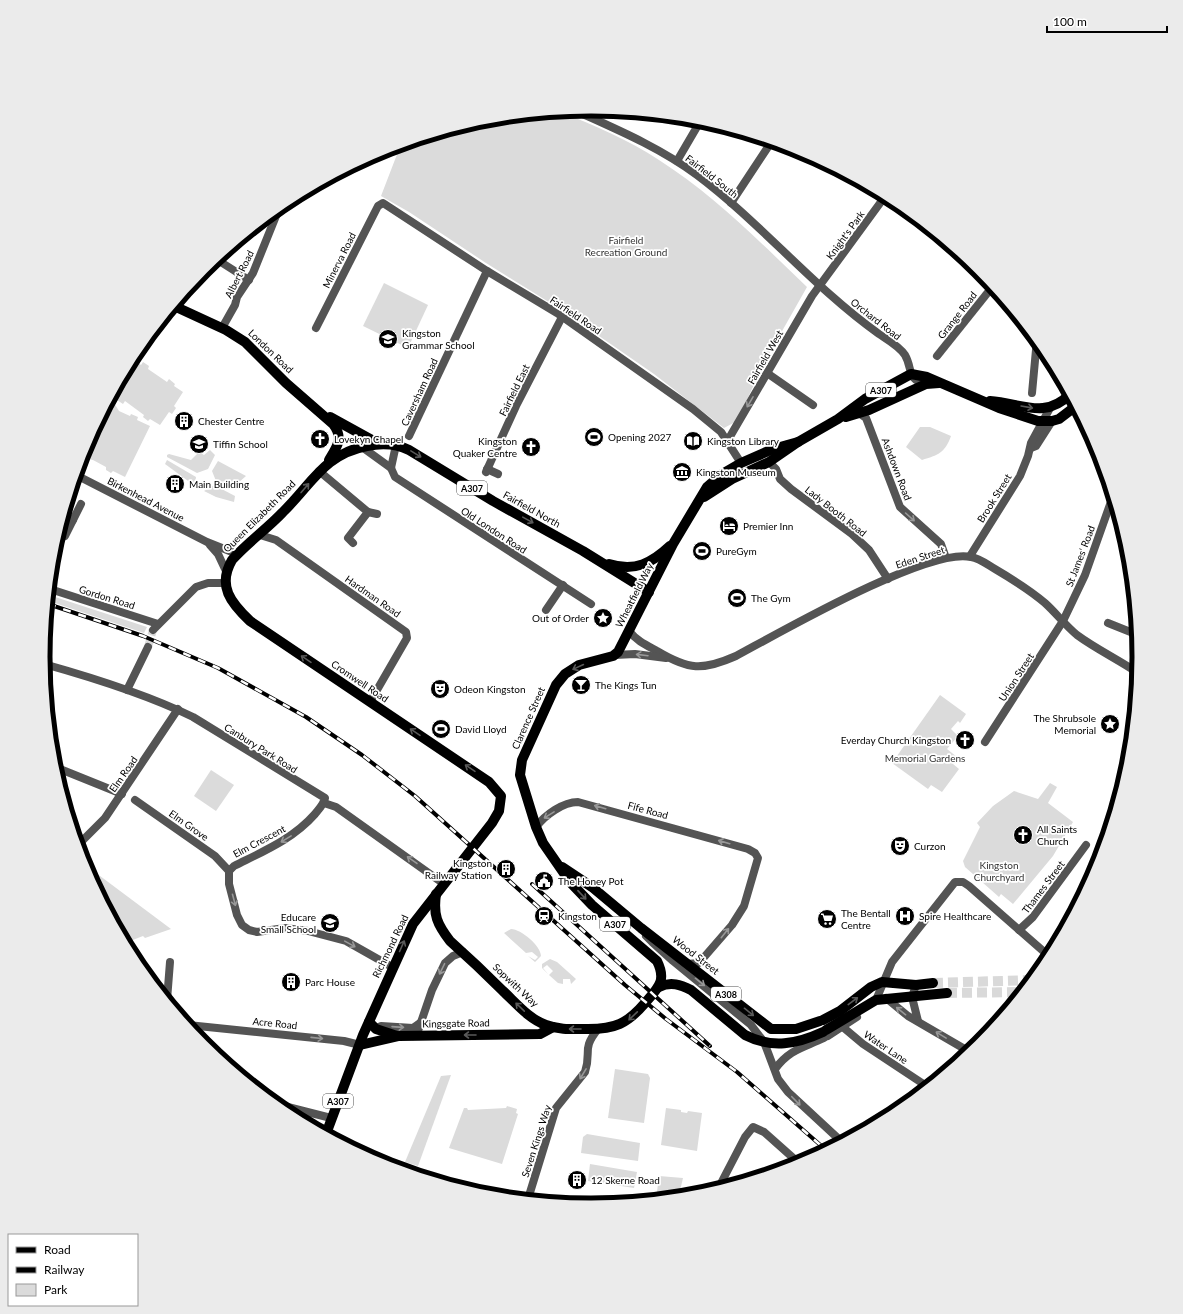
<svg xmlns="http://www.w3.org/2000/svg" width="1183" height="1314" font-family="Lato,sans-serif">
	<style>
		.green { fill: #dbdbdb }
		.lines { fill: none; stroke-linecap: round; stroke-linejoin: round }
		.minor-tunnel { stroke: #d9d9d9; stroke-width: 8; stroke-dasharray: 8 4; stroke-linecap: butt }
		.primary-tunnel { stroke: #d9d9d9; stroke-width: 10; stroke-dasharray: 10 5; stroke-linecap: butt }
		.minor { stroke: #545454; stroke-width: 8 }
		.tertiary { stroke: #545454; stroke-width: 8 }
		.primary { stroke: #000; stroke-width: 10 }
		.rail-casing { stroke: #000; stroke-width: 4 }
		.rail { stroke: #fff; stroke-width: 2.5; stroke-dasharray: 8; stroke-linecap: butt }
		.oneway { stroke: #989898 }
		.oneway2 { stroke: #595959 }
		.labels { text-anchor: middle; dominant-baseline: central; stroke-width: 3.5; stroke-linejoin: round; paint-order: stroke }
		.shield { fill: #fff; stroke: #4c4c4c; stroke-width: 1 }
		.shield-label { font-size: 9px; font-weight: bold; fill: #000 }
		.street-label { font-size: 10px; fill: #000; stroke: #fff }
		.park-label { font-size: 10px; fill: #323232; stroke: #fff }
		.poi-label { font-size: 10px; fill: #000; stroke: #fff; text-anchor: start }
		.rim { fill: none; stroke: #000; stroke-width: 5 }
	</style>
	<rect width="100%" height="100%" fill="#fff"/>
	<g class="green">
		<path d="M561,112C595,126 629,140 659,160C714,195 760,242 807,287L764,363L737,421L724,428L654,374L560,309L486,263L409,212L381,196L401,144L485,119Z"/>
		<polygon points="384,283 428,305 408,348 363,326"/>
		<polygon points="132,358 141,365 143,362 149,366 148,369 167,382 169,379 175,384 174,386 183,392 174,406 176,408 172,414 169,412 160,425 150,419 148,421 143,417 144,415 125,401 123,404 117,400 119,397 113,394"/>
		<polygon points="111,398 119,411 130,416 131,414 138,417 137,420 150,426 125,477 113,471 111,473 106,470 106,467 93,460 81,458 85,447"/>
		<path d="M920,427H930L951,436C945,453 938,455 922,460L906,447Z"/>
		<polygon points="210,450 215,455 208,469 197,473 167,457 167,455 169,454 191,460 199,452 204,455"/>
		<polygon points="167,460 196,477 195,486 165,464"/>
		<polygon points="218,461 246,476 238,483 236,490 216,481 212,471"/>
		<polygon points="214,485 235,496 234,502 216,497 204,491"/>
		<polygon points="49,595 147,627 144,633 49,601"/>
		<polygon points="940,695 966,714 960,723 958,721 951,729 958,736 947,749 957,757 953,764 959,769 942,792 931,785 928,789 892,763"/>
		<polygon points="211,770 234,785 216,811 194,796"/>
		<polygon points="1050,783 1057,787 1048,803 1073,822 1053,856 1013,904 1001,894 999,897 965,867 963,861 980,827 977,823 993,806 1014,791 1038,799"/>
		<polygon points="84,864 171,929 145,938 143,936 125,943"/>
		<path d="M511,929C521,929 541,946 541,956L535,962L528,956L535,960L538,957L532,952L526,953L504,933Z"/>
		<polygon points="550,959 557,962 576,979 571,984 570,979 563,979 563,984 558,983 549,975 553,971 547,965 543,968 548,974 542,968 542,964"/>
		<polygon points="615,1069 648,1074 650,1078 644,1123 608,1118"/>
		<polygon points="451,1075 418,1166 405,1162 441,1076"/>
		<polygon points="507,1106 517,1109 516,1113 518,1114 502,1164 449,1148 464,1108 467,1108 468,1110 506,1108"/>
		<polygon points="666,1108 681,1110 681,1112 687,1113 688,1111 702,1113 697,1151 661,1145"/>
		<polygon points="587,1134 640,1143 638,1161 581,1153 583,1137"/>
		<polygon points="590,1164 637,1172 634,1188 588,1181"/>
		<polygon points="659,1176 683,1178 679,1195 657,1192"/>
	</g>
	<g class="lines">
		<polyline class="minor-tunnel" points="148,647 153,630"/>
		<g class="primary-tunnel">
			<polyline points="933,983 1032,980"/>
			<polyline points="947,993 1023,992"/>
		</g>
		<g class="minor">
			<polyline points="677,161 701,120"/>
			<polyline points="731,203 772,141"/>
			<polyline points="216,259 249,280"/>
			<polyline points="222,328 235,305 237,297 253,273 280,206"/>
			<polyline points="316,328 378,206 383,203 487,271 557,313 693,409 721,432 741,463"/>
			<polyline points="937,356 993,286"/>
			<polyline points="767,373 813,405"/>
			<polyline points="1032,393 1037,339"/>
			<polyline points="856,411 866,418 900,507 941,544 946,558"/>
			<polyline points="409,436 487,271"/>
			<polyline points="728,440 812,296 886,195"/>
			<polyline points="396,445 391,468 395,477 591,604"/>
			<polyline points="362,447 391,468"/>
			<polyline points="1031,448 1036,446 1052,421"/>
			<polyline points="769,462 776,469 780,479 791,489 852,534 869,550 888,579"/>
			<polyline points="487,469 498,474"/>
			<polyline points="319,471 368,512 348,538 353,543"/>
			<polyline points="486,472 516,406 562,317"/>
			<polyline points="76,475 207,542 237,554"/>
			<polyline points="368,512 377,514"/>
			<polyline points="64,515 73,520"/>
			<polyline points="1120,533 1125,535"/>
			<polyline points="260,535 276,540 406,632 407,638 370,702"/>
			<polyline points="65,536 81,504"/>
			<polyline points="210,545 218,554 226,571"/>
			<polyline points="970,556 1020,476 1028,456 1031,443 1050,408"/>
			<polyline points="1132,576 1135,606"/>
			<polyline points="50,589 158,624"/>
			<polyline points="546,610 563,585"/>
			<polyline points="1108,623 1138,635"/>
			<polyline points="153,630 196,587 208,583 225,583"/>
			<path d="M629,631C637,641 646,645 657,651C689,670 702,671 736,656C779,633 928,547 971,557C979,558 988,565 995,569C1012,579 1030,590 1045,603C1056,613 1065,625 1077,635C1096,649 1119,660 1138,673"/>
			<polyline points="615,655 635,654 666,658"/>
			<path d="M44,664C94,678 146,694 193,717L325,798C324,804 319,809 315,814C293,839 264,851 234,866L229,871V884L237,915L242,925L249,930L257,932L285,928L308,931L346,941L392,967"/>
			<polyline points="127,690 148,647"/>
			<polyline points="985,742 1063,621 1085,575 1113,496"/>
			<polyline points="55,767 122,794"/>
			<polyline points="135,800 215,856 229,871"/>
			<polyline points="324,803 336,807 444,884"/>
			<path d="M536,827C545,815 563,802 578,802L748,849L755,853L758,858L744,906L732,925L699,963L687,964"/>
			<polyline points="78,845 105,818 178,709"/>
			<polyline points="1019,930 1033,917 1086,845"/>
			<polyline points="646,936 652,942 673,961 751,1025 764,1042 778,1079 788,1092 842,1142"/>
			<polyline points="916,985 912,997 918,1021"/>
			<polyline points="886,998 908,1016 963,1048 969,1053"/>
			<polyline points="167,1000 170,962"/>
			<polyline points="876,1000 892,962 955,882 963,882 969,886 1050,957"/>
			<polyline points="838,1023 863,1044 925,1085"/>
			<polyline points="376,1029 381,1026 413,1028 420,1023"/>
			<polyline points="413,1036 418,1031 432,990 445,963 453,956 463,952"/>
			<polyline points="828,1036 857,1017"/>
			<path d="M775,1069C790,1049 803,1048 824,1038"/>
			<polyline points="276,1104 331,1118"/>
			<polyline points="718,1189 745,1137 753,1127 764,1132 800,1164"/>
			<path d="M528,1199L556,1108L585,1072C592,1051 581,1050 598,1029"/>
		</g>
		<g class="tertiary">
			<path d="M574,110C616,129 659,147 697,175C761,223 813,287 879,334C888,340 899,346 905,355C913,369 906,379 926,384"/>
			<polyline points="188,1025 344,1041 360,1045"/>
		</g>
		<g class="primary">
			<path d="M174,306L226,330L245,342L286,383L333,424C344,438 337,447 329,460"/>
			<path d="M990,401C1021,403 1045,420 1070,394"/>
			<polyline points="330,417 379,444"/>
			<polyline points="846,417 869,410 926,384 939,383"/>
			<polyline points="704,497 732,479 769,462 798,442 838,419 865,399 911,374 927,377 999,408 1038,421 1052,421 1059,419 1076,406"/>
			<path d="M609,564C635,572 652,563 670,546"/>
			<polyline points="562,867 592,887 641,928 771,1029 796,1029 820,1021"/>
			<path d="M436,894C433,915 437,924 450,941C468,957 486,974 503,991C516,1003 529,1019 546,1025C559,1030 573,1029 588,1029C615,1029 627,1024 645,1003C658,988 667,981 657,961L592,905L570,882L543,843L536,827L520,775L522,760L556,685L565,674L579,665L613,656L618,652L673,544L707,487L722,474L741,463L773,449L798,442"/>
			<polyline points="1032,980 1033,980"/>
			<path d="M659,987C671,981 681,985 691,990L745,1035C772,1049 797,1044 823,1032"/>
			<polyline points="823,1020 840,1011 871,987 882,982 916,985 933,983"/>
			<polyline points="369,1022 376,1029 397,1036"/>
			<polyline points="826,1030 876,1000 947,993"/>
			<polyline points="360,1045 399,1036 540,1034 553,1027"/>
			<path d="M326,1134L363,1035L413,924L492,823L499,811L501,796L489,782L250,621C231,603 217,586 232,560C247,543 267,529 283,512C312,484 324,454 367,446C382,443 395,443 409,450L493,501L583,551L649,592"/>
		</g>
		<g class="rail-casing">
			<g id="rail">
				<polyline points="48,604 143,636 218,668 306,717 362,755 415,796 625,985 666,1019 737,1072 826,1150"/>
				<polyline points="532,884 710,1046"/>
			</g>
		</g>
		<use href="#rail" class="rail"/>
	</g>
	<defs><path id="oneway-shaft" d="M-6 0H5M1.5-3L5.5 0L1.5 3" fill="none" stroke-width="1.6" stroke-linecap="round" stroke-linejoin="round"/></defs>
	<g class="oneway">
		<use href="#oneway-shaft" transform="translate(750 402) rotate(120)"/>
		<use href="#oneway-shaft" transform="translate(910 517) rotate(42)"/>
		<use href="#oneway-shaft" transform="translate(642 655) rotate(-173)"/>
		<use href="#oneway-shaft" transform="translate(600 807) rotate(-164)"/>
		<use href="#oneway-shaft" transform="translate(549 815) rotate(148)"/>
		<use href="#oneway-shaft" transform="translate(286 839) rotate(149)"/>
		<use href="#oneway-shaft" transform="translate(724 842) rotate(-164)"/>
		<use href="#oneway-shaft" transform="translate(412 860) rotate(-145)"/>
		<use href="#oneway-shaft" transform="translate(234 900) rotate(75)"/>
		<use href="#oneway-shaft" transform="translate(725 933) rotate(-51)"/>
		<use href="#oneway-shaft" transform="translate(350 944) rotate(29)"/>
		<use href="#oneway-shaft" transform="translate(442 969) rotate(116)"/>
		<use href="#oneway-shaft" transform="translate(700 982) rotate(39)"/>
		<use href="#oneway-shaft" transform="translate(901 1011) rotate(-141)"/>
		<use href="#oneway-shaft" transform="translate(398 1027) rotate(4)"/>
		<use href="#oneway-shaft" transform="translate(941 1035) rotate(-149)"/>
		<use href="#oneway-shaft" transform="translate(317 1038) rotate(6)"/>
		<use href="#oneway-shaft" transform="translate(583 1074) rotate(121)"/>
		<use href="#oneway-shaft" transform="translate(796 1101) rotate(46)"/>
	</g>
	<g class="oneway2">
		<use href="#oneway-shaft" transform="translate(1027 407) rotate(10)"/>
		<use href="#oneway-shaft" transform="translate(416 454) rotate(31)"/>
		<use href="#oneway-shaft" transform="translate(305 488) rotate(-49)"/>
		<use href="#oneway-shaft" transform="translate(528 520) rotate(29)"/>
		<use href="#oneway-shaft" transform="translate(306 659) rotate(-146)"/>
		<use href="#oneway-shaft" transform="translate(578 667) rotate(155)"/>
		<use href="#oneway-shaft" transform="translate(415 732) rotate(-146)"/>
		<use href="#oneway-shaft" transform="translate(470 768) rotate(-146)"/>
		<use href="#oneway-shaft" transform="translate(582 895) rotate(47)"/>
		<use href="#oneway-shaft" transform="translate(402 946) rotate(-66)"/>
		<use href="#oneway-shaft" transform="translate(853 1001) rotate(-37)"/>
		<use href="#oneway-shaft" transform="translate(520 1007) rotate(-136)"/>
		<use href="#oneway-shaft" transform="translate(749 1012) rotate(39)"/>
		<use href="#oneway-shaft" transform="translate(633 1016) rotate(136)"/>
		<use href="#oneway-shaft" transform="translate(575 1029) rotate(180)"/>
		<use href="#oneway-shaft" transform="translate(470 1035) rotate(180)"/>
	</g>
	<defs>
		<g id="school-disc" transform="scale(1)"><circle r="9.5" fill="#000" stroke="#fff"/><path d="M0-5L7-2L0 1L-7-2ZM-4 1L0 2.5L4 1V4Q0 6-4 4Z" fill="#fff"/></g>
		<g id="building-disc" transform="scale(1)"><circle r="9.5" fill="#000" stroke="#fff"/><path d="M-4-6H4V6H1V3H-1V6H-4ZM-2.5-4.3h1.7v1.8h-1.7ZM.8-4.3h1.7v1.8H.8ZM-2.5-1h1.7V.8h-1.7ZM.8-1h1.7V.8H.8Z" fill="#fff"/></g>
		<g id="stadium-disc" transform="scale(1)"><circle r="9.5" fill="#000" stroke="#fff"/><path d="M0-5a6.5 5 0 1 0 0 10a6.5 5 0 1 0 0-10ZM-3.5-1.8h7v3.6h-7Z" fill="#fff"/></g>
		<g id="church-disc" transform="scale(1)"><circle r="9.5" fill="#000" stroke="#fff"/><path d="M-1.2-6h2.4v3.5h3.3v2.4h-3.3V6h-2.4V-.1h-3.3v-2.4h3.3Z" fill="#fff"/></g>
		<g id="library-disc" transform="scale(1)"><circle r="9.5" fill="#000" stroke="#fff"/><path d="M-6-4Q-3-5.5-.7-3.5V5Q-3 3-6 4ZM6-4Q3-5.5 .7-3.5V5Q3 3 6 4Z" fill="#fff"/></g>
		<g id="museum-disc" transform="scale(1)"><circle r="9.5" fill="#000" stroke="#fff"/><path d="M0-6L6-3V-2H-6V-3ZM-5-1h2V3h-2ZM-1-1h2V3h-2ZM3-1h2V3H3ZM-6 4H6V6H-6Z" fill="#fff"/></g>
		<g id="hotel-disc" transform="scale(1)"><circle r="9.5" fill="#000" stroke="#fff"/><path d="M-6-4.5h1.5V1H6V5H4.5V3h-9V5H-6ZM-4 0a1.8 1.8 0 1 1 3.6 0ZM.5 0V-2.5h3Q6-2.5 6 0Z" fill="#fff"/></g>
		<g id="sight-disc" transform="scale(1)"><circle r="9.5" fill="#000" stroke="#fff"/><path d="M0-6L1.8-2.2L6-1.7L2.9 1.2L3.7 5.4L0 3.3L-3.7 5.4L-2.9 1.2L-6-1.7L-1.8-2.2Z" fill="#fff"/></g>
		<g id="bar-disc" transform="scale(1)"><circle r="9.5" fill="#000" stroke="#fff"/><path d="M-6-5H6L.8 .8V4.5H3.5V6h-7V4.5H-.8V.8Z" fill="#fff"/></g>
		<g id="theatre-disc" transform="scale(1)"><circle r="9.5" fill="#000" stroke="#fff"/><path d="M-5-5.5Q0-4 5-5.5V0Q5 5 0 6Q-5 5-5 0ZM-3.3-2.5H-1v1.5H-3.3ZM1-2.5H3.3v1.5H1ZM-2.8 1Q0 5.5 2.8 1Z" fill="#fff"/></g>
		<g id="civic-disc" transform="scale(1)"><circle r="9.5" fill="#000" stroke="#fff"/><path d="M-.6-6.5H3V-4.5H.6V-3L4-1V1h2V6H-6V1h2V-1L-.6-3ZM-1.2 2.5V6h2.4V2.5Z" fill="#fff"/></g>
		<g id="station-disc" transform="scale(1)"><circle r="9.5" fill="#000" stroke="#fff"/><path d="M-3-6H3Q5-6 5-4V2Q5 4 3 4L4.5 6H3L1.5 4h-3L-3 6H-4.5L-3 4Q-5 4-5 2V-4Q-5-6-3-6ZM-3.5-4v3h7v-3ZM-3.5 1v1.5H-2V1ZM2 1v1.5H3.5V1Z" fill="#fff"/></g>
		<g id="hospital-disc" transform="scale(1)"><circle r="9.5" fill="#000" stroke="#fff"/><path d="M-5-5h3v3.5h4V-5h3V5h-3V1.5h-4V5h-3Z" fill="#fff"/></g>
		<g id="supermarket-disc" transform="scale(1)"><circle r="9.5" fill="#000" stroke="#fff"/><path d="M-6-5.5h2.5l.6 2H6L4.5 2H-2.5L-4.4-4H-6ZM-1.5 3.2a1.3 1.3 0 1 0 .1 0ZM3 3.2a1.3 1.3 0 1 0 .1 0Z" fill="#fff"/></g>
	</defs>
	<g fill-rule="evenodd">
		<use href="#school-disc" x="388" y="339"/>
		<use href="#building-disc" x="184" y="421"/>
		<use href="#stadium-disc" x="594" y="437"/>
		<use href="#church-disc" x="320" y="439"/>
		<use href="#library-disc" x="693" y="441"/>
		<use href="#school-disc" x="199" y="444"/>
		<use href="#church-disc" x="531" y="447"/>
		<use href="#museum-disc" x="682" y="472"/>
		<use href="#building-disc" x="175" y="484"/>
		<use href="#hotel-disc" x="729" y="526"/>
		<use href="#stadium-disc" x="702" y="551"/>
		<use href="#stadium-disc" x="737" y="598"/>
		<use href="#sight-disc" x="603" y="618"/>
		<use href="#bar-disc" x="581" y="685"/>
		<use href="#theatre-disc" x="440" y="689"/>
		<use href="#sight-disc" x="1110" y="724"/>
		<use href="#stadium-disc" x="441" y="729"/>
		<use href="#church-disc" x="965" y="740"/>
		<use href="#church-disc" x="1023" y="835"/>
		<use href="#theatre-disc" x="900" y="846"/>
		<use href="#building-disc" x="506" y="869"/>
		<use href="#civic-disc" x="544" y="881"/>
		<use href="#station-disc" x="544" y="916"/>
		<use href="#hospital-disc" x="905" y="916"/>
		<use href="#supermarket-disc" x="827" y="919"/>
		<use href="#school-disc" x="330" y="923"/>
		<use href="#building-disc" x="291" y="982"/>
		<use href="#building-disc" x="577" y="1180"/>
	</g>
	<g class="labels">
		<g class="shield">
			<rect x="866" y="383" width="30" height="14" rx="3"/>
			<rect x="457" y="481" width="30" height="14" rx="3"/>
			<rect x="600" y="917" width="30" height="14" rx="3"/>
			<rect x="711" y="987" width="30" height="14" rx="3"/>
			<rect x="323" y="1094" width="30" height="14" rx="3"/>
		</g>
		<g class="shield-label">
			<text x="881" y="390">A307</text>
			<text x="472" y="488">A307</text>
			<text x="615" y="924">A307</text>
			<text x="726" y="994">A308</text>
			<text x="338" y="1101">A307</text>
		</g>
		<g class="street-label">
			<text transform="translate(712 176) rotate(38)">Fairfield South</text>
			<text transform="translate(845 235) rotate(-54)">Knight's Park</text>
			<text transform="translate(339 260) rotate(-63)">Minerva Road</text>
			<text transform="translate(239 274) rotate(-63)">Albert Road</text>
			<text transform="translate(576 315) rotate(34)">Fairfield Road</text>
			<text transform="translate(957 315) rotate(-52)">Grange Road</text>
			<text transform="translate(876 319) rotate(38)">Orchard Road</text>
			<text transform="translate(271 351) rotate(44)">London Road</text>
			<text transform="translate(765 357) rotate(-60)">Fairfield West</text>
			<text transform="translate(514 390) rotate(-64)">Fairfield East</text>
			<text transform="translate(419 392) rotate(-65)">Caversham Road</text>
			<text transform="translate(897 469) rotate(69)">Ashdown Road</text>
			<text transform="translate(994 498) rotate(-58)">Brook Street</text>
			<text transform="translate(146 499) rotate(27)">Birkenhead Avenue</text>
			<text transform="translate(532 509) rotate(29)">Fairfield North</text>
			<text transform="translate(836 511) rotate(38)">Lady Booth Road</text>
			<text transform="translate(259 516) rotate(-45)">Queen Elizabeth Road</text>
			<text transform="translate(494 530) rotate(33)">Old London Road</text>
			<text transform="translate(1080 556) rotate(-69)">St James' Road</text>
			<text transform="translate(920 557) rotate(-18)">Eden Street</text>
			<text transform="translate(634 595) rotate(-63)">Wheatfield Way</text>
			<text transform="translate(373 596) rotate(35)">Hardman Road</text>
			<text transform="translate(107 597) rotate(17)">Gordon Road</text>
			<text transform="translate(1016 677) rotate(-57)">Union Street</text>
			<text transform="translate(360 681) rotate(34)">Cromwell Road</text>
			<text transform="translate(528 718) rotate(-66)">Clarence Street</text>
			<text transform="translate(261 748) rotate(32)">Canbury Park Road</text>
			<text transform="translate(123 774) rotate(-55)">Elm Road</text>
			<text transform="translate(648 810) rotate(15)">Fife Road</text>
			<text transform="translate(189 825) rotate(35)">Elm Grove</text>
			<text transform="translate(259 841) rotate(-28)">Elm Crescent</text>
			<text transform="translate(1043 887) rotate(-53)">Thames Street</text>
			<text transform="translate(390 946) rotate(-64)">Richmond Road</text>
			<text transform="translate(696 955) rotate(38)">Wood Street</text>
			<text transform="translate(516 985) rotate(43)">Sopwith Way</text>
			<text transform="translate(275 1023) rotate(6)">Acre Road</text>
			<text transform="translate(456 1023) rotate(-1)">Kingsgate Road</text>
			<text transform="translate(886 1047) rotate(34)">Water Lane</text>
			<text transform="translate(536 1141) rotate(-72)">Seven Kings Way</text>
		</g>
		<g class="park-label">
			<text x="626" y="240">Fairfield<tspan x="626" dy="12">Recreation Ground</tspan></text>
			<text x="925" y="758">Memorial Gardens</text>
			<text x="999" y="865">Kingston<tspan x="999" dy="12">Churchyard</tspan></text>
		</g>
		<g class="poi-label">
			<text x="402" y="333">Kingston<tspan x="402" dy="12">Grammar School</tspan></text>
			<text x="198" y="421">Chester Centre</text>
			<text x="608" y="437">Opening 2027</text>
			<text x="334" y="439">Lovekyn Chapel</text>
			<text x="517" y="441" text-anchor="end">Kingston<tspan x="517" dy="12">Quaker Centre</tspan></text>
			<text x="707" y="441">Kingston Library</text>
			<text x="213" y="444">Tiffin School</text>
			<text x="696" y="472">Kingston Museum</text>
			<text x="189" y="484">Main Building</text>
			<text x="743" y="526">Premier Inn</text>
			<text x="716" y="551">PureGym</text>
			<text x="751" y="598">The Gym</text>
			<text x="589" y="618" text-anchor="end">Out of Order</text>
			<text x="595" y="685">The Kings Tun</text>
			<text x="454" y="689">Odeon Kingston</text>
			<text x="1096" y="718" text-anchor="end">The Shrubsole<tspan x="1096" dy="12">Memorial</tspan></text>
			<text x="455" y="729">David Lloyd</text>
			<text x="951" y="740" text-anchor="end">Everday Church Kingston</text>
			<text x="1037" y="829">All Saints<tspan x="1037" dy="12">Church</tspan></text>
			<text x="914" y="846">Curzon</text>
			<text x="492" y="863" text-anchor="end">Kingston<tspan x="492" dy="12">Railway Station</tspan></text>
			<text x="558" y="881">The Honey Pot</text>
			<text x="841" y="913">The Bentall<tspan x="841" dy="12">Centre</tspan></text>
			<text x="558" y="916">Kingston</text>
			<text x="919" y="916">Spire Healthcare</text>
			<text x="316" y="917" text-anchor="end">Educare<tspan x="316" dy="12">Small School</tspan></text>
			<text x="305" y="982">Parc House</text>
			<text x="591" y="1180">12 Skerne Road</text>
		</g>
	</g>
	<path d="M0 0H1183V1314H0ZM50 657a541 541 0 1 1 1082 0a541 541 0 1 1-1082 0Z" fill="#ebebeb" fill-rule="evenodd"/>
	<path class="rim" d="M50 657a541 541 0 1 1 1082 0a541 541 0 1 1-1082 0Z"/>
	<rect x="8" y="1234" width="130" height="72" fill="#ffffff" stroke="#999999"/>
	<rect x="16" y="1247" width="20" height="6" fill="#000000" stroke="#999999"/>
	<text x="44" y="1254" font-size="12" fill="#000000">Road</text>
	<rect x="16" y="1267" width="20" height="6" fill="#000000" stroke="#999999"/>
	<text x="44" y="1274" font-size="12" fill="#000000">Railway</text>
	<rect x="16" y="1284" width="20" height="12" fill="#dbdbdb" stroke="#999999"/>
	<text x="44" y="1294" font-size="12" fill="#000000">Park</text>
	<path d="M1047 26v6h120v-6" fill="none" stroke="#000000" stroke-width="2"/>
	<text x="1053" y="26" font-size="12" fill="#000000" stroke="#ffffff" stroke-width="3" paint-order="stroke">100 m</text>
</svg>
